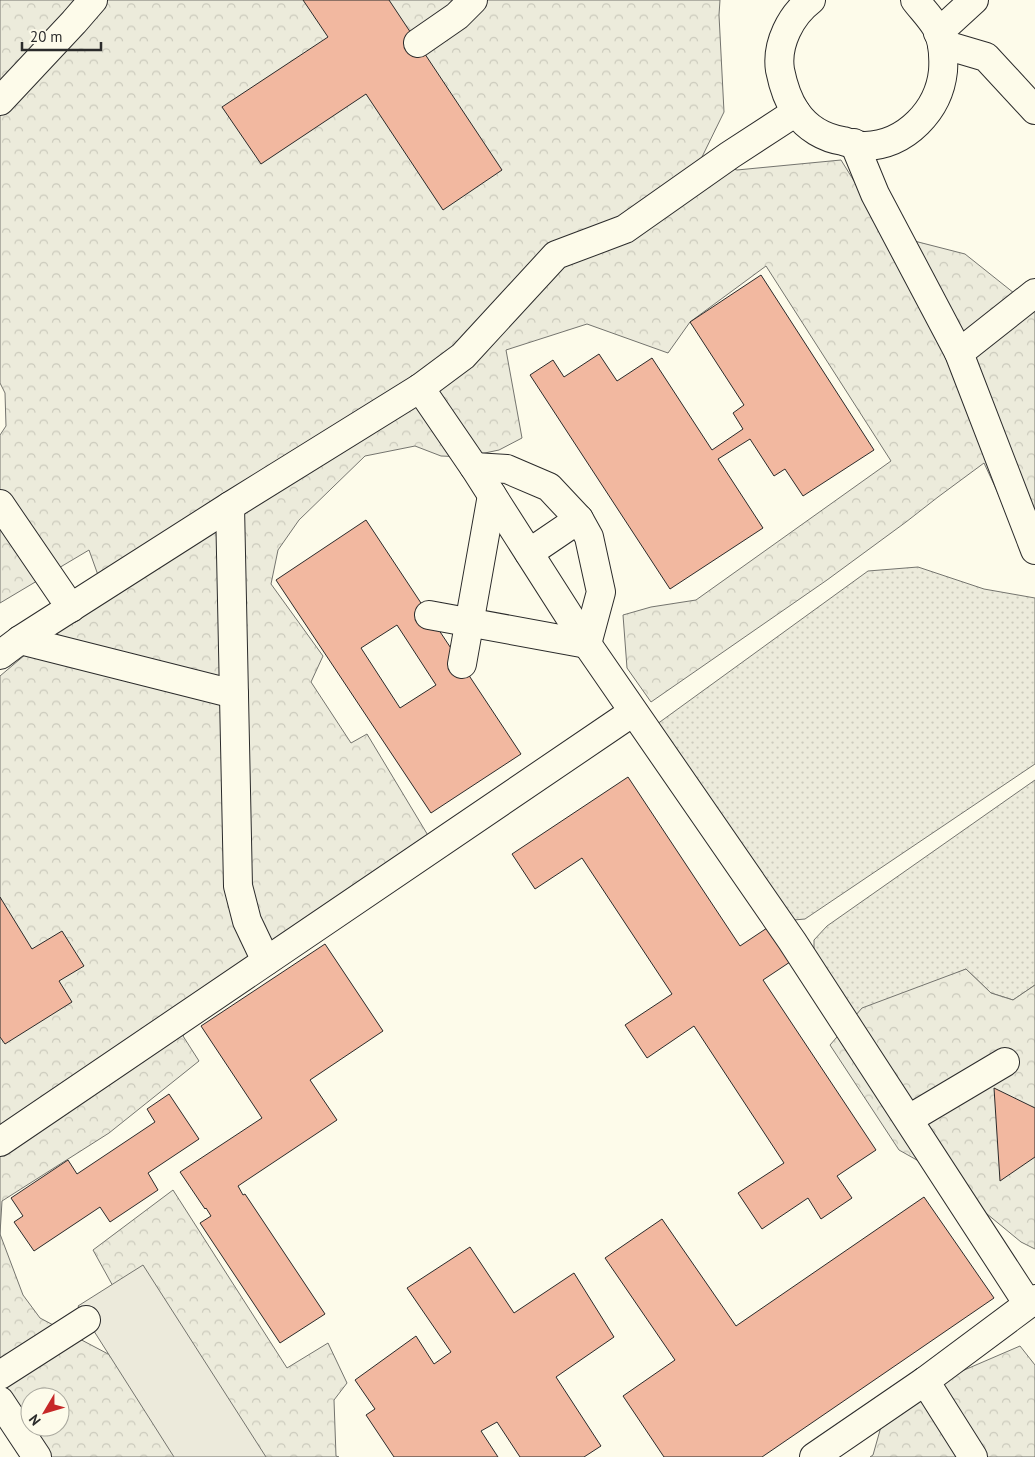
<svg xmlns="http://www.w3.org/2000/svg" width="1035" height="1457" font-family="'PT Sans',sans-serif">
	<style>
		.grass { fill: url(#grass-dots); stroke: #74746e }
		.forest { fill: url(#forest-crowns); stroke: #74746e; fill-rule: evenodd }
		.parking { fill: #eceadb; stroke: #74746e }
		.building { fill: #f2b8a0; stroke: #2b2b2b; fill-rule: evenodd }
		.lines { fill: none; stroke-linecap: round; stroke-linejoin: round }
		.minor-casing { stroke: #2b2b2b; stroke-width: 30 }
		.minor { stroke: #fdfbea; stroke-width: 28 }
	</style>
	<defs>
		<pattern id="grass-dots" width="8" height="8" patternUnits="userSpaceOnUse" patternTransform="scale(1.25)"><rect width="8" height="8" fill="#ecebdb"/><path d="M2 2h.1M6 6h.1" fill="none" stroke="#cbcabc" stroke-width="1.8" stroke-linecap="round"/></pattern>
		<pattern id="forest-crowns" width="20" height="18" patternUnits="userSpaceOnUse" patternTransform="scale(1.25)"><rect width="20" height="18" fill="#ecebdb"/><path d="M2 6a3 3 0 1 1 6 0M12 15a3 3 0 1 1 6 0" fill="none" stroke="#cbcabc"/></pattern>
	</defs>
	<rect width="100%" height="100%" fill="#fdfbea"/>
	<g class="grass">
		<polygon points="918,567 984,589 1035,598 1035,764 805,919 794,920 653,727 868,571"/>
		<polygon points="1035,780 1035,985 1013,1000 991,993 966,969 852,1020 814,957 814,940 827,926"/>
	</g>
	<g class="forest">
		<path d="M0,0H720L719,15L724,112L701,159L737,170L841,160L887,234L965,254L1029,305L1035,312V527L1012,528L997,491L984,463L938,497L906,522L827,580L651,702L627,668L623,615L651,607L696,600L891,461L766,266L690,322L668,353L587,324L506,350L522,438L499,450L466,457L441,456L415,446L365,456L299,520L278,550L271,584L323,656L311,682L351,743L367,734L441,857L193,1024L183,1036L199,1061L109,1133L2,1201L0,1234L23,1295L40,1318L110,1355L114,1288L93,1250L173,1190L287,1368L328,1343L347,1383L334,1400L336,1456L339,1457H42L0,1392V676L103,589L89,550L0,603V435L6,426L5,393L0,383ZM30,1397H60V1427H30Z"/>
		<polygon points="966,969 991,993 1013,1000 1035,985 1035,1249 1021,1242 981,1209 956,1182 899,1150 830,1045 862,1008"/>
		<polygon points="1020,1346 1035,1365 1035,1457 870,1457 873,1455 886,1409 955,1374"/>
	</g>
	<polygon class="parking" points="143,1265 266,1457 174,1457 78,1306"/>
	<g class="building">
		<polygon points="303,0 389,0 502,170 443,210 366,94 261,164 222,107 328,37"/>
		<polygon points="761,275 874,450 803,496 785,469 774,476 750,439 718,459 763,528 670,589 530,375 553,360 564,377 599,354 617,381 652,358 712,450 743,429 733,413 744,405 690,322"/>
		<path d="M366,520L521,754L431,813L276,580ZM397,625L436,685L400,708L361,648Z"/>
		<polygon points="628,777 740,946 770,926 793,960 763,980 876,1150 837,1176 852,1198 821,1219 808,1198 762,1229 738,1193 784,1163 694,1026 647,1058 625,1025 672,994 582,858 535,889 512,854"/>
		<polygon points="0,897 32,949 62,931 84,966 59,981 72,1002 5,1044 0,1037"/>
		<polygon points="325,944 383,1031 310,1080 337,1120 238,1186 243,1195 245,1194 325,1314 280,1343 200,1223 211,1216 206,1208 205,1209 180,1172 262,1118 201,1026"/>
		<polygon points="994,1088 1035,1108 1035,1157 1000,1181"/>
		<polygon points="169,1094 199,1139 148,1173 158,1190 110,1222 100,1207 34,1251 14,1222 23,1216 11,1198 68,1160 77,1174 155,1122 147,1109"/>
		<polygon points="924,1197 994,1298 762,1457 664,1457 623,1396 675,1360 605,1258 662,1219 736,1326"/>
		<polygon points="470,1247 514,1313 574,1273 614,1337 556,1377 601,1446 584,1457 520,1457 497,1422 481,1431 498,1457 394,1457 366,1415 375,1409 355,1380 416,1336 434,1364 451,1352 407,1288"/>
	</g>
	<g class="lines">
		<g class="minor-casing">
			<g id="minor">
				<path d="M811,0C791,15 776,44 780,70C783,85 787,99 796,112C807,128 824,138 843,141C850,143 858,146 865,146C906,145 939,110 943,71C944,56 943,40 936,27C930,17 921,8 915,0"/>
				<polyline points="938,33 974,0"/>
				<polyline points="418,43 457,16 473,0"/>
				<polyline points="942,44 986,57 1035,110"/>
				<polyline points="0,101 74,22 93,0"/>
				<polyline points="854,143 875,194 959,353 1035,550"/>
				<polyline points="959,353 1035,293"/>
				<polyline points="420,388 474,467 587,644 792,941 1028,1304"/>
				<polyline points="0,504 71,608"/>
				<polyline points="230,506 238,886 247,921 266,961"/>
				<polyline points="529,553 579,519"/>
				<polyline points="429,615 587,644 601,592 589,537 579,519 549,487 507,469 474,467"/>
				<polyline points="20,640 234,694"/>
				<polyline points="0,655 20,640 230,506 420,388 463,356 556,255 625,229 730,155 796,112"/>
				<polyline points="462,664 492,495"/>
				<polyline points="909,1119 1005,1062"/>
				<polyline points="0,1142 633,712"/>
				<polyline points="0,1375 86,1320"/>
				<polyline points="925,1381 973,1457"/>
				<polyline points="0,1401 37,1457"/>
				<polyline points="814,1457 925,1381 1035,1299"/>
			</g>
		</g>
		<use href="#minor" class="minor"/>
	</g>
	<g transform="translate(45 1412) rotate(232)"><circle r="24" fill="#fdfbea" stroke="#a9a89e"/>
	<path d="M0-4L9 19L0 12L-9 19Z" fill="#c62828"/>
	<text y="-8" font-size="14" font-weight="bold" text-anchor="middle" fill="#2b2b2b">N</text>
	</g>
	<path d="M22 42v8h79v-8" fill="none" stroke="#2b2b2b" stroke-width="2.5"/>
	<text x="30" y="42" font-size="15" fill="#2b2b2b" stroke="#fdfbea" stroke-width="4" paint-order="stroke">20 m</text>
</svg>
